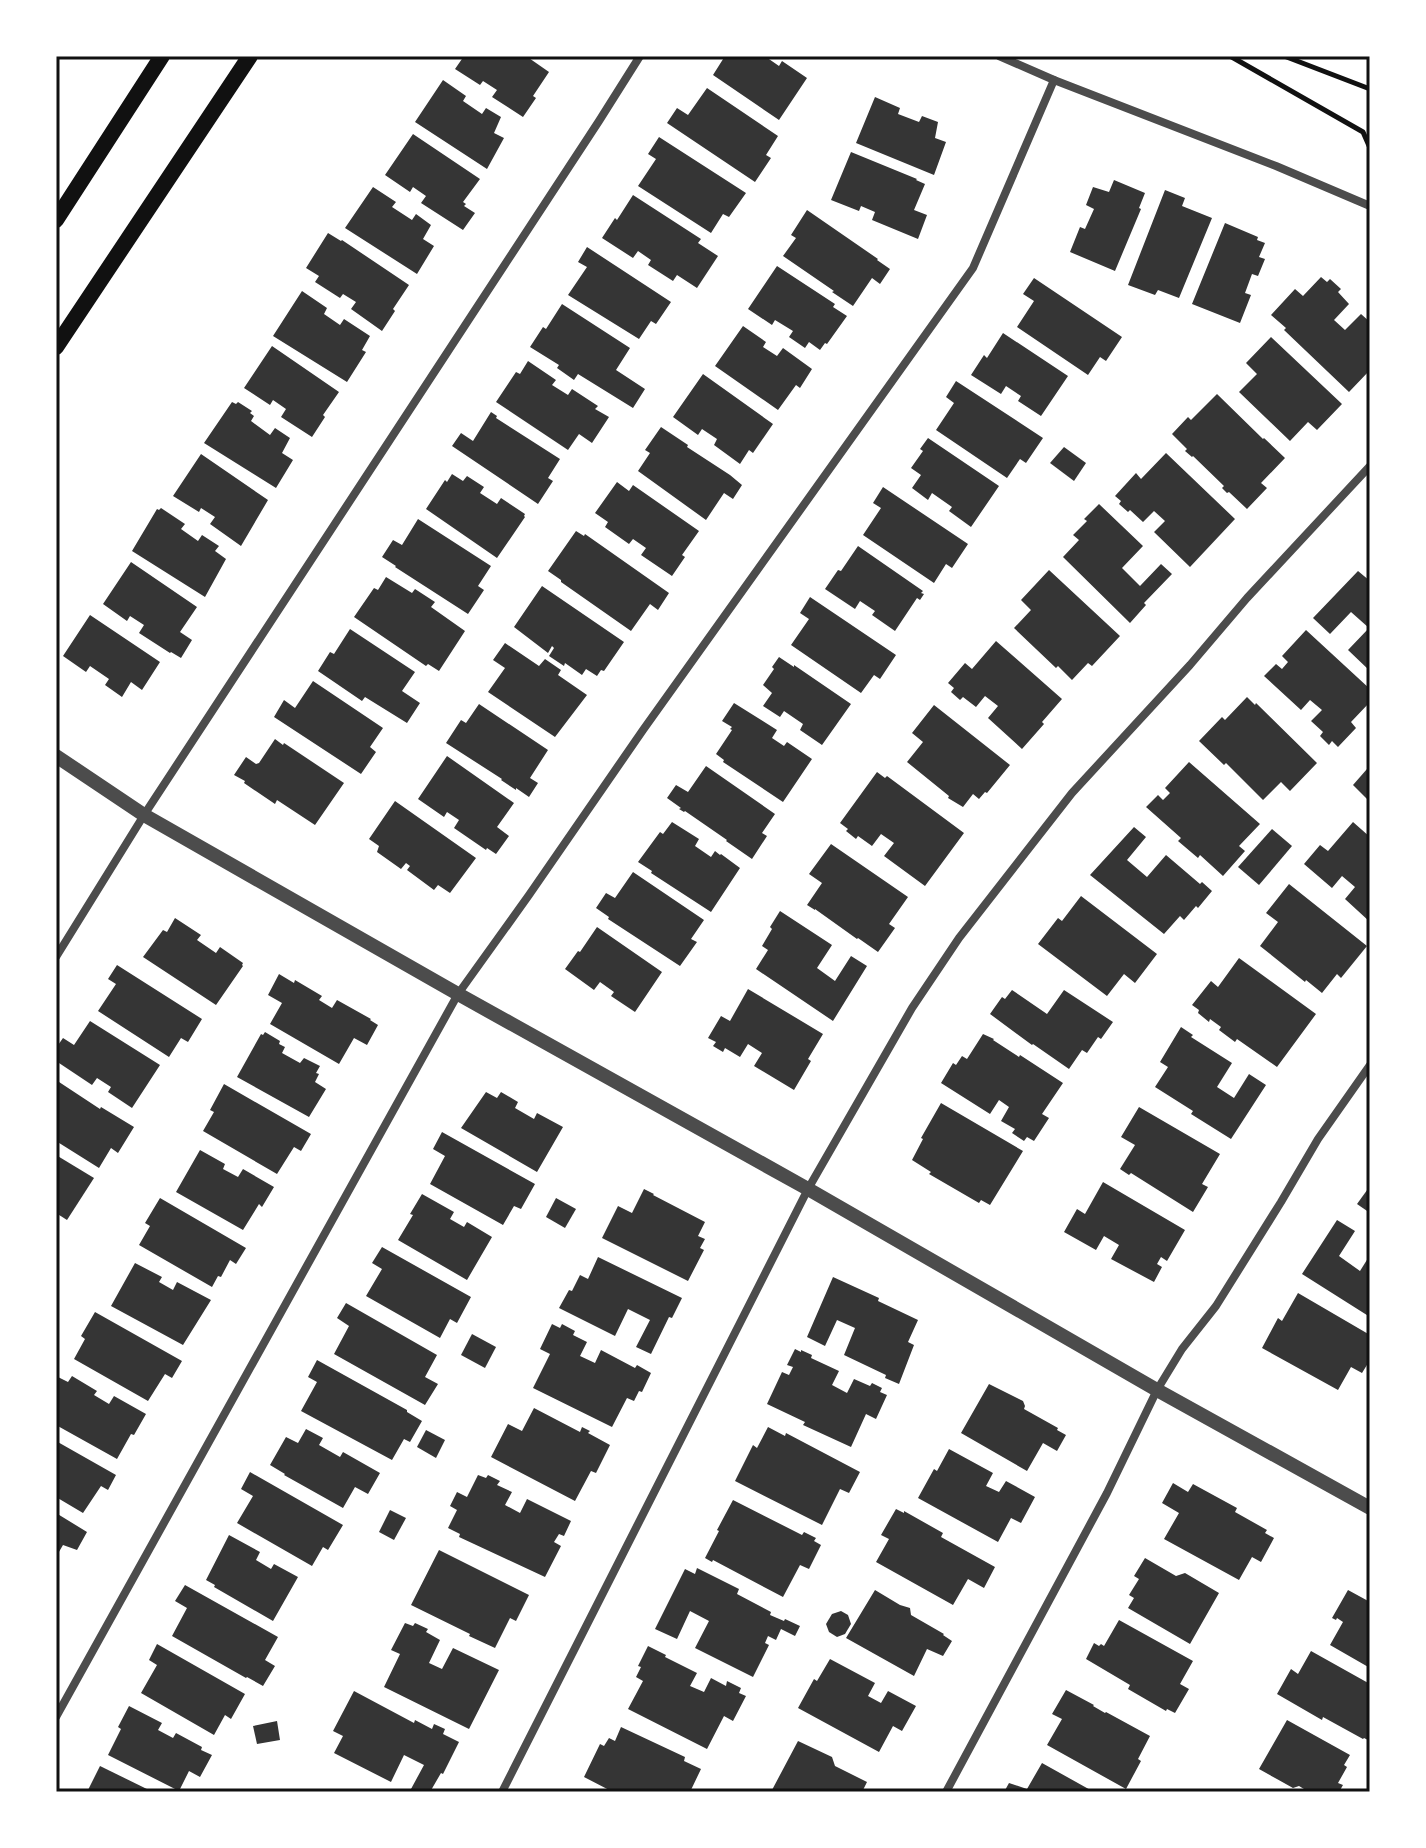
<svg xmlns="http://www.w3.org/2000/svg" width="1426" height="1848" font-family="'IBM Plex Serif',serif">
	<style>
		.building { fill: #353535 }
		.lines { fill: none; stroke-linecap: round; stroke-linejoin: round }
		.path { stroke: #111; stroke-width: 5 }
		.minor { stroke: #4c4c4c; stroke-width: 8 }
		.tertiary { stroke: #4c4c4c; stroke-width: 14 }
		.secondary { stroke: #111; stroke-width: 16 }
		.neatline { fill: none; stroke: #111; stroke-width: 3 }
	</style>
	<rect width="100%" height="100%" fill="#fff"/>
	<g class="building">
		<polygon points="464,56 526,56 549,72 533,96 536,98 523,117 492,97 497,90 483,81 480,85 455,69"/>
		<polygon points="725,56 767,56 766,57 779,66 782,61 807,78 779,120 713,75"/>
		<polygon points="443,80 466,96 463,101 482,114 486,108 501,117 494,133 504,138 487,169 415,122"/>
		<polygon points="707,88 778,136 766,155 771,158 755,182 667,123 677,108 688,115"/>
		<polygon points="875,97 900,108 898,114 919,122 922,116 938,122 935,138 946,142 934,175 856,143"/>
		<polygon points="413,134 480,179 463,202 466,204 464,206 475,213 463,230 421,203 426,196 413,187 410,192 385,175"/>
		<polygon points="659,137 746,193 729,217 723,214 711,233 638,186 656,159 648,154"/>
		<polygon points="851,152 917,179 916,180 925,184 914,210 927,215 918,239 872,220 875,212 861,206 859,211 831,200"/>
		<polygon points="1114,180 1145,193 1139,208 1141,209 1115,271 1070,252 1080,227 1085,229 1094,209 1086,205 1093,187 1109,192"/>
		<polygon points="373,187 396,202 392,207 412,220 416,214 431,225 423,239 434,246 417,274 345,228"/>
		<polygon points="1165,190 1185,198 1182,206 1212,218 1179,298 1158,290 1155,295 1128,285"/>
		<polygon points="633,195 701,239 698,243 718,256 697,288 677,275 673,281 648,265 651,260 638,251 633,258 602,238 615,218 617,220"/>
		<polygon points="807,210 878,259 877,260 890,269 880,284 872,278 853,306 832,292 834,291 783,256 796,238 791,235"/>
		<polygon points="1225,223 1258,237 1257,240 1265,243 1259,257 1265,259 1258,276 1252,274 1245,293 1251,295 1240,323 1192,304"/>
		<polygon points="328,233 341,241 342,240 409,285 393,309 395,311 382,331 351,309 356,302 343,294 340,298 315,282 319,276 306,268"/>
		<polygon points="587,247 671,302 656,324 651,321 639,339 568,295 587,267 578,262"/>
		<polygon points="777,266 835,304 833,307 847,316 827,344 825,343 820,350 809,342 805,348 789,337 793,331 775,320 772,325 748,309"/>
		<polygon points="1321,277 1327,282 1330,279 1341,289 1338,292 1349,304 1334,320 1345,330 1361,314 1370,322 1370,370 1349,392 1284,330 1286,328 1271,315 1295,289 1303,296"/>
		<polygon points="1034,278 1122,337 1106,361 1100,357 1088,375 1017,327 1034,301 1023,294"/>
		<polygon points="302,291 327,308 324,314 340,325 344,319 370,336 362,350 366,352 347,382 273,336"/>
		<polygon points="562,304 630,348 616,370 645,389 633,408 578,374 574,380 557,368 559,365 530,347 543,327 546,329"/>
		<polygon points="743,326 766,342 763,347 777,356 783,348 812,369 800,388 796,385 778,410 715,366"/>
		<polygon points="1003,333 1068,376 1041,416 1018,401 1021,396 1006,386 1001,394 971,375 984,355 987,358"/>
		<polygon points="1271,337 1342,404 1317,430 1308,422 1290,441 1239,392 1257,374 1246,363"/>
		<polygon points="272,346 339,392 323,415 325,417 312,437 281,417 286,409 273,400 270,405 244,388"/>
		<polygon points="528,361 556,380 552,385 568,395 572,389 598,406 595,409 609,417 592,443 579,434 568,450 496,402 516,372 520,374"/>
		<polygon points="703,374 773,424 753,453 749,450 740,464 714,445 717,439 702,429 698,435 673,417"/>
		<polygon points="956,381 1043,438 1026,463 1020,459 1007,478 936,430 954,403 946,397"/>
		<polygon points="1217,394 1263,439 1264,438 1285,458 1261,483 1267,488 1247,509 1229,492 1227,493 1222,488 1224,486 1193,456 1192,457 1185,451 1187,449 1172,434 1188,417 1191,420"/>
		<polygon points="232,402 236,404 238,402 252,411 250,413 254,416 251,421 270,435 275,428 290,438 282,453 293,460 276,488 204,443"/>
		<polygon points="491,412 497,416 496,418 560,459 548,478 553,481 538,504 452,446 461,433 473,441"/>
		<polygon points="661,427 688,445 687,447 730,475 742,485 733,499 724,493 706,520 638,471 650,453 645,450"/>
		<polygon points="928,438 999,486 971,527 949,511 952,507 932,493 928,500 912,488 921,475 911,468 923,451 920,449"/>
		<polygon points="1064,447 1086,463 1074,481 1050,463"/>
		<polygon points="1166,453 1235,519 1190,567 1154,532 1165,521 1154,511 1143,522 1130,510 1128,512 1119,504 1121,501 1115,496 1136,473 1141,479"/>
		<polygon points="201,454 268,500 241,546 210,524 215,517 201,508 199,512 173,496"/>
		<polygon points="452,474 463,481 467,476 484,487 480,493 497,504 501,498 525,514 524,516 525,517 497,558 426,509 445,480 447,482"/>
		<polygon points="617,482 629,491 633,485 699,531 682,555 685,557 672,576 641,555 646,548 633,539 629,544 605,527 608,522 595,513"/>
		<polygon points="883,487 968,544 952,568 946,564 934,583 863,535 881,508 873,503"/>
		<polygon points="1099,504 1143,546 1122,568 1140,586 1161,564 1172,574 1144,603 1146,605 1130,623 1063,557 1079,540 1073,535 1087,521 1084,519"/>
		<polygon points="161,508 185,524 181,529 198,541 202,535 219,546 215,551 226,559 205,597 132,551 157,509 159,510"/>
		<polygon points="418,519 491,566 478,586 484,590 468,614 395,567 396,566 382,557 393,540 402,545"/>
		<polygon points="576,531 584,536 585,534 669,593 658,610 650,604 631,631 561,582 561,580 548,571"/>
		<polygon points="858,546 923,591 921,593 924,594 920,600 917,598 895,631 872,615 875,611 860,601 855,609 825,589 838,570 841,571"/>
		<polygon points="131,562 197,607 180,632 192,640 181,658 171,652 170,653 139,633 144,625 130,616 127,621 103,604"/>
		<polygon points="1049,570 1120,636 1092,666 1088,663 1072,680 1058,666 1056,668 1014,628 1031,610 1021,600"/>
		<polygon points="1358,571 1370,581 1370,671 1348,650 1369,628 1351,612 1330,634 1313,618"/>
		<polygon points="386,577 412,593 415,589 435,602 431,607 465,631 439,671 428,664 426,666 354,617 374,588 378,590"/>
		<polygon points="542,586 624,642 604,671 601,670 597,676 586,669 582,675 565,663 564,666 549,656 554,648 552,646 548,653 514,627"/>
		<polygon points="810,597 896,655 880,679 874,675 861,693 791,645 809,619 800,613"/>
		<polygon points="90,615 160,662 142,690 131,682 122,697 105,685 109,679 90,666 86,672 63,656"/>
		<polygon points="350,629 415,672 402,691 420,703 407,723 365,697 362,701 318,671 330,652 334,654"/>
		<polygon points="1306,630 1370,689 1370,702 1351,722 1356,728 1338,747 1332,741 1329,745 1320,736 1323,732 1311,721 1322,710 1310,700 1301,710 1264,676 1276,664 1282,669 1288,662 1282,656"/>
		<polygon points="996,641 1062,699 1042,722 1044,724 1022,749 988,718 998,706 985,696 976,707 963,697 960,700 951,692 954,688 948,683 965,663 972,669"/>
		<polygon points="505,643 539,666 545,659 561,670 558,675 587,695 555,737 488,692 505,668 493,660"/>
		<polygon points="779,657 794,667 794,665 851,704 822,745 800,730 803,724 784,711 780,717 763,706 772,693 763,685 774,669 772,667"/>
		<polygon points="313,681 383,728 370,747 376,752 361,774 274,717 284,700 295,708"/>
		<polygon points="1247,697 1255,705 1256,703 1317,763 1290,791 1281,782 1263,800 1226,763 1224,765 1199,741 1222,717 1225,720"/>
		<polygon points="734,703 777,730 772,738 784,746 787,742 812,759 783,802 723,762 724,760 716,754 732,730 730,729 732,727 722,721"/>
		<polygon points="479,704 548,750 530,778 538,783 529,797 516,788 516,790 501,780 502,779 446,743 461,720 466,723"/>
		<polygon points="934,705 1010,765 987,793 985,792 979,799 973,794 963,807 948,798 949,796 907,762 923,742 912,733"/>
		<polygon points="275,739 283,745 284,743 344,783 315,825 277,800 275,804 244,783 245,781 234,775 246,757 256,764 259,763"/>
		<polygon points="447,756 514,803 497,827 509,836 496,854 487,848 486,850 454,828 459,820 447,812 444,817 418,799"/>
		<polygon points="1189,762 1260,824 1239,846 1245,851 1223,876 1200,855 1198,858 1178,841 1181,838 1146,807 1158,795 1163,800 1170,793 1165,788"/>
		<polygon points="706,766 775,814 762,833 767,836 752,859 726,841 727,840 685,811 684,812 679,809 681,808 667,798 676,785 688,792"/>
		<polygon points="1367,769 1370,771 1370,802 1353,785"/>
		<polygon points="877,772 885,778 887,776 964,833 925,886 884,856 894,843 881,834 872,846 858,836 856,839 846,831 848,829 840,823"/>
		<polygon points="395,801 476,858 450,893 438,885 434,890 407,870 410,866 406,863 401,869 377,852 379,846 369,839"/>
		<polygon points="672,822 699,839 695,846 711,857 715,851 720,855 721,854 740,868 711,912 651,873 652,871 638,862 660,832 663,834"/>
		<polygon points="1353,822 1370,837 1370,922 1345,899 1355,887 1342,876 1332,888 1304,864 1320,845 1328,851"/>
		<polygon points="1134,827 1146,837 1127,860 1147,877 1166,855 1200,884 1202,882 1212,891 1198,908 1196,906 1184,920 1180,916 1164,934 1090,875"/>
		<polygon points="1272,829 1292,846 1259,885 1238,867"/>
		<polygon points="831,844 908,897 889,924 895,928 878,952 858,938 857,939 815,909 815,910 807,905 822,883 809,874"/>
		<polygon points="633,872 704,920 691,939 697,942 680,966 608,919 609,917 596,908 606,893 615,898"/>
		<polygon points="1289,884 1367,946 1341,978 1337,974 1322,993 1306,980 1305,982 1260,946 1278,922 1266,913"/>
		<polygon points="1081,896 1157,954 1135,983 1124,974 1107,996 1038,944 1058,918 1062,921"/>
		<polygon points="780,911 832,945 817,968 835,981 851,956 867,966 833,1021 756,969 768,950 762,946 772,929 770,927"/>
		<polygon points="175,918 201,935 197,940 216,953 220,947 243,963 242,965 243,966 216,1005 143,957 163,930 167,932"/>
		<polygon points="597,927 662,972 635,1012 611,996 614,992 600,982 594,990 565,969 578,951 580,952"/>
		<polygon points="1239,958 1316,1014 1277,1067 1237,1039 1235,1042 1219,1030 1221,1027 1210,1019 1209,1022 1198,1013 1199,1010 1192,1005 1211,981 1218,987"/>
		<polygon points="117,965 202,1019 188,1042 181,1038 169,1057 98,1011 116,984 108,979"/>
		<polygon points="279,974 294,983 295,980 322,996 319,1000 332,1008 337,1000 371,1019 370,1020 378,1025 367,1045 354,1038 339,1064 270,1024 282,1003 268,995"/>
		<polygon points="748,989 823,1034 808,1059 811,1061 794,1090 754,1066 762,1053 748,1044 740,1057 725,1048 723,1052 713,1046 716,1042 708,1038 721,1016 730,1021"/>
		<polygon points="1012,990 1047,1014 1064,990 1113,1022 1101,1039 1098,1037 1087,1053 1082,1050 1069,1069 1033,1044 1032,1045 990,1014 1002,997 1005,999"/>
		<polygon points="90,1021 160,1065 132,1108 108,1092 111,1087 97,1078 92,1085 56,1061 56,1048 63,1038 74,1045"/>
		<polygon points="1181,1027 1193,1035 1191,1037 1232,1063 1217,1087 1234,1098 1249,1074 1266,1085 1231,1139 1191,1114 1193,1111 1155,1087 1168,1067 1160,1062"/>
		<polygon points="265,1032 280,1041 279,1044 285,1047 282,1053 300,1063 304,1058 320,1066 316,1073 319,1074 315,1082 326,1089 309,1117 237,1077 261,1034 263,1035"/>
		<polygon points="983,1034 994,1039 993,1040 1019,1057 1020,1055 1063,1083 1042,1114 1049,1118 1034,1141 1027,1137 1024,1141 1012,1133 1015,1129 1001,1121 1009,1107 999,1100 990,1114 941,1083 953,1063 956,1065 962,1056 967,1059"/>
		<polygon points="56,1080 100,1109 101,1107 134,1127 118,1153 111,1148 99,1168 56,1141"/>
		<polygon points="224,1084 311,1134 301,1151 294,1147 277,1174 203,1131 214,1112 210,1110"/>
		<polygon points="486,1092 497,1098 501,1092 518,1102 515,1108 534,1119 537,1113 563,1127 537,1172 461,1128"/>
		<polygon points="941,1103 1023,1151 990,1205 981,1200 979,1203 929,1174 931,1172 912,1160 923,1139 921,1138"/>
		<polygon points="1139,1107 1220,1154 1202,1184 1208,1187 1193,1212 1131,1173 1129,1175 1120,1169 1135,1145 1121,1137"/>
		<polygon points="442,1132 535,1184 521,1209 514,1206 503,1225 430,1184 445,1156 433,1149"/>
		<polygon points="200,1150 225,1164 223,1169 238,1177 243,1169 274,1187 262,1207 259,1204 243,1230 176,1192"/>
		<polygon points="56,1155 94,1178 67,1220 56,1213"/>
		<polygon points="1103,1182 1185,1230 1167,1261 1161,1257 1157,1264 1162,1267 1154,1282 1111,1259 1119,1245 1104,1236 1096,1250 1064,1232 1077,1209 1085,1214"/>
		<polygon points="1370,1186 1370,1213 1357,1204"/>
		<polygon points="644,1189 654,1194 653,1195 705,1222 698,1236 705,1239 700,1248 704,1250 688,1281 602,1238 618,1206 632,1213"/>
		<polygon points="422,1194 454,1212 450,1219 464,1227 467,1222 492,1237 467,1280 398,1240 413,1215 410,1214"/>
		<polygon points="160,1198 246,1248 236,1264 230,1260 221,1277 218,1276 212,1287 139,1245 150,1226 145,1223"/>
		<polygon points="556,1198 576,1209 565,1228 546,1217"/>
		<polygon points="1337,1220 1355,1231 1339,1256 1360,1271 1370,1255 1370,1317 1302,1274"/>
		<polygon points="382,1247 471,1297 457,1323 450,1319 440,1338 366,1296 382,1269 372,1263"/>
		<polygon points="598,1257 682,1298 672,1318 669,1317 651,1354 636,1347 650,1320 628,1309 615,1336 559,1308 569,1290 572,1291 580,1275 588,1279"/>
		<polygon points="135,1263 162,1277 159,1282 173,1290 177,1282 211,1300 183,1345 111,1306"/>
		<polygon points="833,1277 879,1298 878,1301 918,1320 908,1342 914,1345 899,1384 885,1378 886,1375 844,1355 855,1328 837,1320 825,1346 807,1337"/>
		<polygon points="1298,1293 1370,1335 1370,1360 1362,1373 1351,1367 1338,1390 1262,1348 1278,1318 1282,1321"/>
		<polygon points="346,1303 437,1355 425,1377 438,1384 425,1405 334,1354 349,1326 337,1318"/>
		<polygon points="95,1312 182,1361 172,1378 165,1374 148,1401 74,1359 85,1339 81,1336"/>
		<polygon points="552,1324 560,1328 562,1324 575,1331 573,1335 587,1342 580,1356 595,1363 601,1350 635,1368 637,1365 651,1373 642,1392 639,1391 634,1401 627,1398 612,1427 533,1388 550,1354 540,1349"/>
		<polygon points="472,1334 496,1347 485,1368 461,1355"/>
		<polygon points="795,1349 801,1352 801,1350 812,1355 811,1358 839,1371 832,1385 847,1393 854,1379 870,1386 872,1383 882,1388 880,1392 887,1395 876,1419 866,1414 851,1447 803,1425 805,1422 767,1404 782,1372 789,1375 793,1367 787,1365"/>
		<polygon points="317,1360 407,1410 407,1412 422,1421 410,1442 404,1439 392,1460 301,1411 317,1382 308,1377"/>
		<polygon points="56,1376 68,1382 72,1376 97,1391 94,1395 109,1404 114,1396 146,1414 134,1435 131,1434 117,1459 56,1425"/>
		<polygon points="989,1384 1023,1401 1025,1406 1024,1409 1058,1428 1057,1430 1066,1435 1057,1451 1043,1443 1027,1471 961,1433"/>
		<polygon points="534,1408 580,1432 582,1427 590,1431 588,1433 610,1445 596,1473 591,1471 575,1501 491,1457 508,1424 522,1431"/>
		<polygon points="768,1427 785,1436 786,1433 860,1472 849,1493 840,1489 822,1525 735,1481 753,1445 757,1448"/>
		<polygon points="306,1429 323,1438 319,1445 340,1457 343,1452 380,1473 368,1494 355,1487 343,1508 284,1475 285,1474 270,1465 286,1437 298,1443"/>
		<polygon points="426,1430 445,1440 436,1458 417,1447"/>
		<polygon points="56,1441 116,1475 108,1490 101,1486 83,1513 56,1497"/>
		<polygon points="949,1449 993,1473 986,1486 999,1492 1006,1481 1035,1497 1021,1523 1011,1518 998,1542 918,1498 934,1469 937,1471"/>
		<polygon points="250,1472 343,1525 328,1550 323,1547 312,1566 237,1523 253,1496 241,1489"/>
		<polygon points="478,1475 486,1478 488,1475 500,1481 497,1485 512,1492 505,1505 520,1513 527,1499 571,1521 564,1536 559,1534 554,1542 561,1546 545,1577 459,1537 460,1534 448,1528 457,1510 450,1506 457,1492 467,1497"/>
		<polygon points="1173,1483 1188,1492 1193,1484 1237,1508 1235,1512 1267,1530 1265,1533 1274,1538 1261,1562 1252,1557 1239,1580 1164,1539 1179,1513 1162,1503"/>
		<polygon points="733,1500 802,1535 804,1532 816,1538 814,1541 821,1545 809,1569 800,1565 783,1597 713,1560 712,1562 705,1558 719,1531 717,1530"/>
		<polygon points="896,1509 904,1513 904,1511 943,1533 941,1537 995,1567 984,1588 968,1579 953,1605 876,1562 889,1539 881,1535"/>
		<polygon points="390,1510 406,1518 394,1540 379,1532"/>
		<polygon points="56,1513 87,1532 77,1550 63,1545 56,1557"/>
		<polygon points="229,1535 260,1552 256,1560 271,1569 274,1564 298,1577 273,1621 214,1587 215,1585 206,1580"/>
		<polygon points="439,1550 529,1595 516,1621 510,1618 495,1648 469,1636 470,1634 411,1605"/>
		<polygon points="1145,1558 1176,1576 1185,1573 1219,1593 1190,1644 1128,1608 1134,1598 1129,1595 1139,1579 1134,1576"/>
		<polygon points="697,1568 739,1589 737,1594 771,1612 770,1615 784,1621 785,1619 800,1626 795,1636 781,1629 776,1640 768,1636 765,1643 769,1645 753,1677 695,1648 709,1621 690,1611 677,1639 655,1629 685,1569 695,1574"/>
		<polygon points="185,1585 278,1637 265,1660 275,1666 263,1686 247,1677 246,1678 172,1636 187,1608 175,1601"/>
		<polygon points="875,1590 900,1605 910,1608 911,1615 944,1634 943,1635 952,1641 943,1656 927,1649 914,1676 846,1638"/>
		<polygon points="1348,1590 1370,1602 1370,1668 1330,1645 1343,1622 1337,1618 1336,1620 1332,1618"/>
		<polygon points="841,1611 848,1615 851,1624 845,1634 837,1637 829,1632 826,1624 832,1614"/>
		<polygon points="1119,1620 1193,1661 1180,1684 1189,1689 1175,1713 1167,1709 1166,1711 1128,1689 1130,1685 1086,1659 1094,1643 1099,1646 1101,1644 1104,1646"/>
		<polygon points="405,1623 413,1626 415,1623 428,1629 426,1632 440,1640 429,1663 442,1669 453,1648 499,1670 469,1729 384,1687 400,1654 391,1650"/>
		<polygon points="157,1644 245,1694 231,1719 225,1715 214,1735 141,1693 157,1665 149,1660"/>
		<polygon points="648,1646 666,1655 665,1657 697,1673 690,1686 704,1692 711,1678 726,1686 727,1681 741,1688 739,1693 746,1696 733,1721 724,1716 707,1749 628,1709 643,1681 636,1677 641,1667 638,1666"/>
		<polygon points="1311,1651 1370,1684 1370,1741 1364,1738 1363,1739 1323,1717 1322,1720 1277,1694 1291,1669 1298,1674"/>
		<polygon points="830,1659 875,1683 868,1696 881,1703 888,1691 916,1706 902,1731 893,1726 879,1752 798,1708 814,1679 817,1681"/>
		<polygon points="1066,1690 1094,1705 1093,1706 1105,1713 1106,1712 1150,1736 1138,1759 1141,1761 1126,1789 1047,1745 1062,1719 1052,1714"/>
		<polygon points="354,1691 414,1723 415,1720 432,1729 434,1724 445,1729 443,1734 459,1742 443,1774 441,1773 430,1792 416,1792 411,1789 424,1765 404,1755 391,1782 334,1753 343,1736 333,1731"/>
		<polygon points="129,1706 162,1723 158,1730 173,1738 176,1733 202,1747 201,1750 212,1755 200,1777 189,1771 179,1791 108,1755 121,1729 118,1727"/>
		<polygon points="1287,1720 1350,1755 1344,1765 1347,1767 1338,1783 1343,1785 1339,1792 1309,1792 1299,1786 1293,1788 1259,1769"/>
		<polygon points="277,1721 280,1740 257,1744 253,1726"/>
		<polygon points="621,1727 685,1757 684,1761 701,1769 690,1792 686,1790 685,1792 613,1792 584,1777 600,1744 604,1746 609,1738 615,1741"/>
		<polygon points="798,1741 832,1757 835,1766 867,1782 862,1792 775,1792 772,1790"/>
		<polygon points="1042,1763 1094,1792 1004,1792 1009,1783 1027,1789"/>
		<polygon points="100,1766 153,1792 87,1792"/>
	</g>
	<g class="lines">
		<g class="path">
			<polyline points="1230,56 1363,132 1370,148"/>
			<polyline points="1284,56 1370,89"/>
		</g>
		<g class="minor">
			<polyline points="999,56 1054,80 1276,166 1370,206"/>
			<polyline points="56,957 144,815 599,121 640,56"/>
			<polyline points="56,1717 458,994 529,895 643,730 973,268 1054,80"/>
			<polyline points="502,1792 808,1189 912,1008 959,938 1072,793 1190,665 1247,598 1370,466"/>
			<polyline points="946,1792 1107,1493 1157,1390 1182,1349 1216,1306 1281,1202 1318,1139 1370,1065"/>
		</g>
		<polyline class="tertiary" points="56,756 144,815 458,994 808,1189 1157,1390 1370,1508"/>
		<g class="secondary">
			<polyline points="56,220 162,56"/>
			<polyline points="56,347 250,56"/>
		</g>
	</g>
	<rect width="1426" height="1848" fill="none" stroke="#ffffff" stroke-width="116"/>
	<rect x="58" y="58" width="1310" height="1732" class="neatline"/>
</svg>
